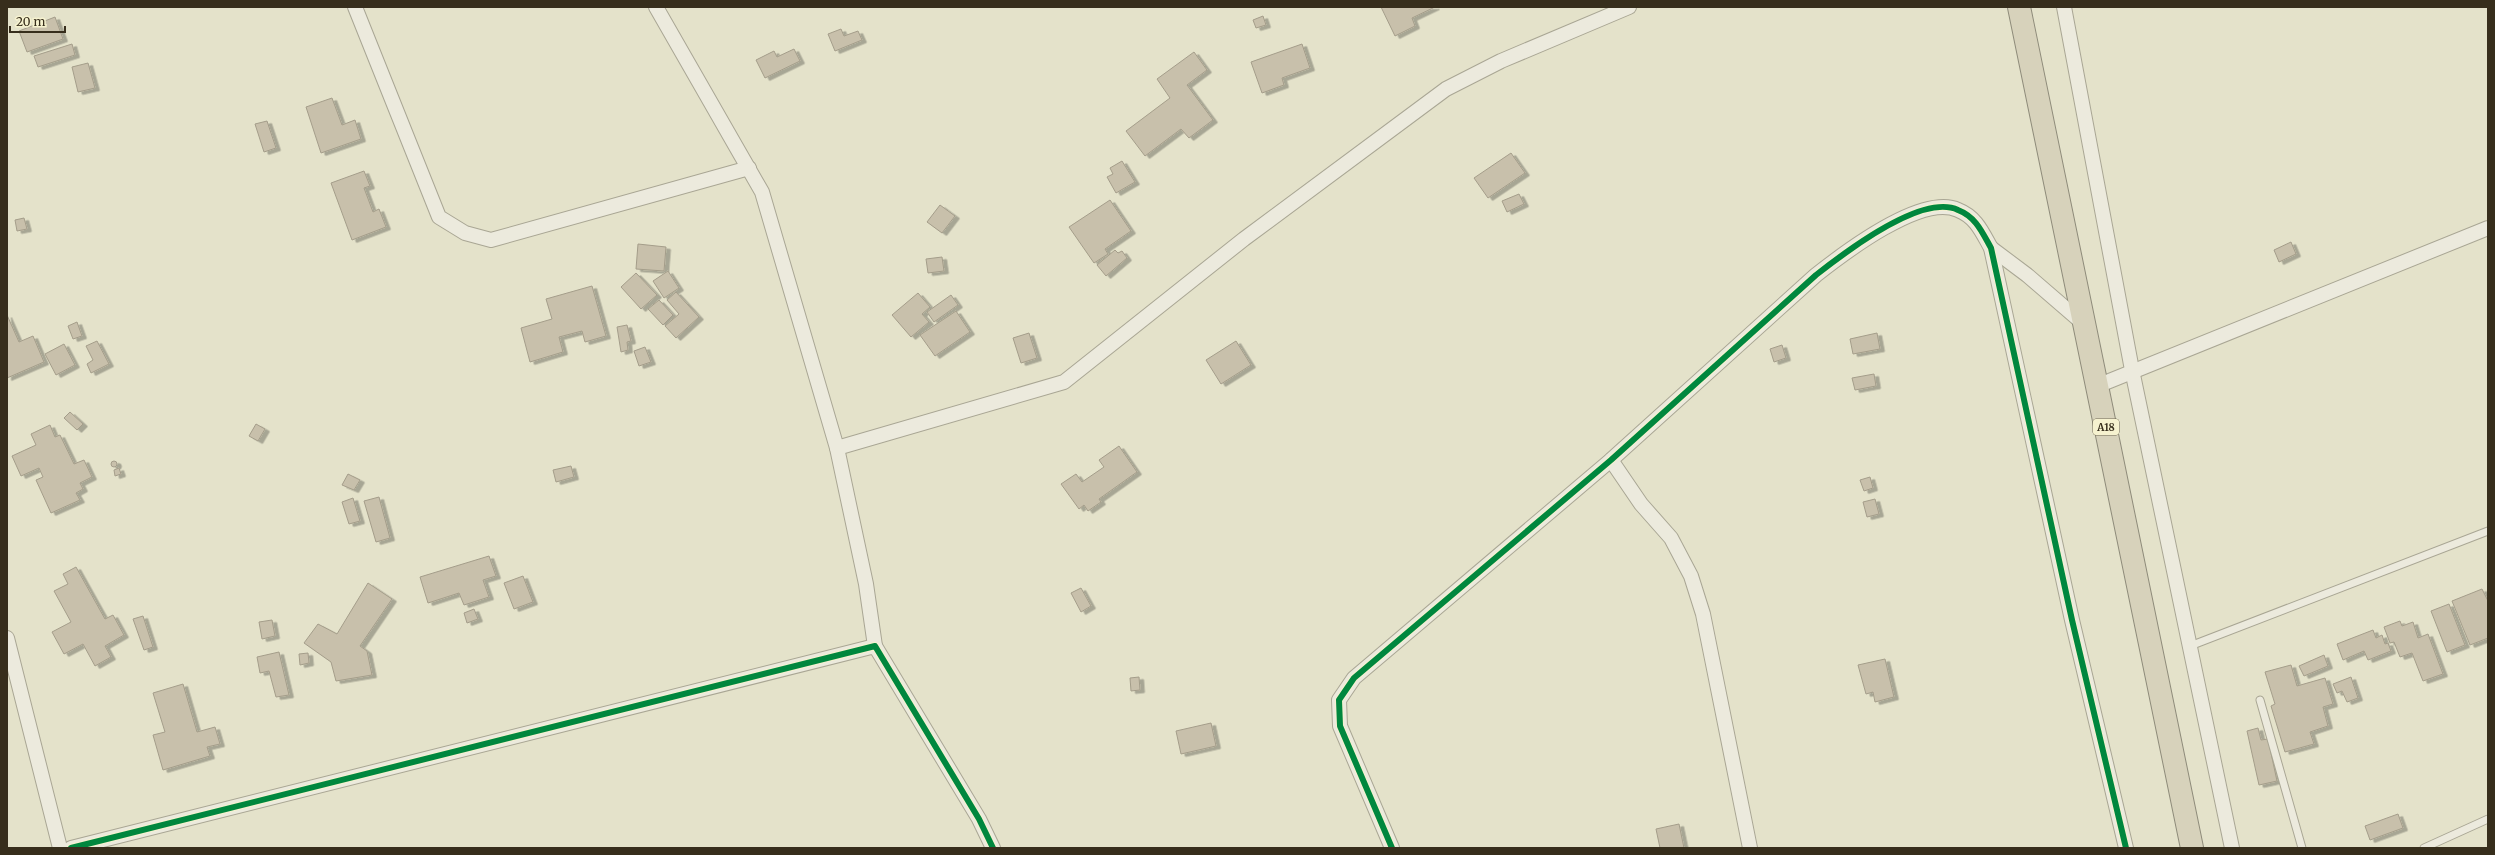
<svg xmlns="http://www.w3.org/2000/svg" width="2495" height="855" font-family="Merriweather,serif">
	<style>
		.building { fill: #c8c0ab; stroke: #a49d8a; filter: url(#shadow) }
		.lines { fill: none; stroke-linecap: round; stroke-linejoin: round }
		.lane-casing { stroke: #a9a694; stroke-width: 9 }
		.street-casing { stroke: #a9a694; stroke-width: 16 }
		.highway-casing { stroke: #8e8b7a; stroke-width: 24 }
		.lane { stroke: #eceadd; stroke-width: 7 }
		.street { stroke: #eceadd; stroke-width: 14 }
		.highway { stroke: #d7d2bb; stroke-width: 22 }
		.cycleway-casing { stroke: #f6f2cf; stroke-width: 8 }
		.cycleway { stroke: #00873e; stroke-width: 6 }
		.labels { text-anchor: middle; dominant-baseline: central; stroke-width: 4; stroke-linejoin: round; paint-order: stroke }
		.shield { fill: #f6f2cf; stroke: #706952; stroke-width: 1 }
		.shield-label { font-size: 10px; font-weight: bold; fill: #372e1c }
	</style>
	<defs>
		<filter id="shadow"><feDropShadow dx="4.5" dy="2.5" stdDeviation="0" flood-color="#0004"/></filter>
	</defs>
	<rect width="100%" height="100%" fill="#e4e2ca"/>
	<g class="building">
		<polygon points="1381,7 1435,7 1412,18 1415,26 1395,36"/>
		<polygon points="1263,16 1266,25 1256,28 1253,20"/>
		<polygon points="55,17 63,39 27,52 19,31"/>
		<polygon points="841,29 844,36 858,31 862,40 835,51 828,34"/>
		<polygon points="72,44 75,55 38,67 34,56"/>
		<polygon points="1302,44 1310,68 1282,78 1284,85 1262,93 1251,62"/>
		<polygon points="794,49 800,61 765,78 756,60 774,51 777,57"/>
		<polygon points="1194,52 1207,70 1187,85 1213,120 1189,138 1181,129 1145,156 1126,131 1170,98 1157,79"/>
		<polygon points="88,63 95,88 78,92 72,67"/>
		<polygon points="332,98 342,125 355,120 361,139 321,153 306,107"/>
		<polygon points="267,121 276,148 264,152 255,124"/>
		<polygon points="1511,153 1525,173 1488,198 1474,178"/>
		<polygon points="1122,161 1135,182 1116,193 1107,177 1113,174 1110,168"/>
		<polygon points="364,171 370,186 364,188 373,212 379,209 386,227 352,240 331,183"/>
		<polygon points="1519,194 1524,204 1507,212 1502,201"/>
		<polygon points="1110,200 1131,231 1105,249 1108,254 1094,263 1069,227"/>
		<polygon points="940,205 955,216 942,233 927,222"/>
		<polygon points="24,218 27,229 17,231 15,220"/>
		<polygon points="2291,242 2296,254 2279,262 2274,250"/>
		<polygon points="638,244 666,247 664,271 636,269"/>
		<polygon points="1115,250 1118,253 1122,251 1127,258 1106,276 1097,265"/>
		<polygon points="942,257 944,271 928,273 926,259"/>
		<polygon points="668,271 679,288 664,298 653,281"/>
		<polygon points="636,273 657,295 641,309 621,287"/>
		<polygon points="592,286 606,336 585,342 582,331 559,337 563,352 530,362 521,328 552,319 546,299"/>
		<polygon points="676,292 699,317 676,338 665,326 679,314 667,300"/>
		<polygon points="918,293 930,307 922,314 929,322 911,337 892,315"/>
		<polygon points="951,295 958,305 934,322 927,312"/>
		<polygon points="659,300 673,315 663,325 648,309"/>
		<polygon points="956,311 970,332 935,356 920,335"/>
		<polygon points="7,315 19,342 33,336 44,362 7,378"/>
		<polygon points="77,322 82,336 73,339 68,326"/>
		<polygon points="627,325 631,341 627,342 628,350 621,352 617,327"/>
		<polygon points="1029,333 1037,358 1021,363 1013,338"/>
		<polygon points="1877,333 1880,349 1853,354 1850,339"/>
		<polygon points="97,341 109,364 91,373 87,364 93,360 86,346"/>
		<polygon points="1236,341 1251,365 1221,384 1206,360"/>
		<polygon points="64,344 75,365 56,375 45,354"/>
		<polygon points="1782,345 1786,358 1774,362 1770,349"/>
		<polygon points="645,347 651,362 639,366 634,351"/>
		<polygon points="1874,374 1876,386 1855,390 1852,378"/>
		<polygon points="70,412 83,424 77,430 64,418"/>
		<polygon points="256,424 265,429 258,441 249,436"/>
		<polygon points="50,425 55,437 60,435 74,464 84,460 92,477 80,483 83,489 76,493 80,500 51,513 36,480 43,477 39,468 21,476 12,456 36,445 31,434"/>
		<polygon points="1119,446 1137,472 1099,499 1101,502 1088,511 1084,505 1079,509 1061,484 1076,474 1082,482 1104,467 1099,460"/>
		<circle cx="114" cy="464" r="3"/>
		<polygon points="571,466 574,477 556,482 553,470"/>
		<polygon points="119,468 121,474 115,476 114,470"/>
		<polygon points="348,474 360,480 354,490 342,485"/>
		<polygon points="1870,477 1873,488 1864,491 1860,480"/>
		<polygon points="379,497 390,538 376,542 364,501"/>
		<polygon points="353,498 360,521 349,524 342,502"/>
		<polygon points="1875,499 1879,514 1867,517 1863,502"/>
		<polygon points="489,556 496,576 483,580 489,597 464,605 459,593 428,603 420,577"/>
		<polygon points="76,567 105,619 113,615 124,635 105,646 111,657 95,666 83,644 64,654 52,632 71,622 54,591 68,584 63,574"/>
		<polygon points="523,576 533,602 514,609 504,583"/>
		<polygon points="368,583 392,599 360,646 367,651 372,675 336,681 331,662 304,643 318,624 337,634"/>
		<polygon points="1081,588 1091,606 1081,612 1071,593"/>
		<polygon points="2482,589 2488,601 2488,638 2470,645 2452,601"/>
		<polygon points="2449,604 2465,645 2447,652 2431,611"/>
		<polygon points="474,609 478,619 467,623 464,613"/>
		<polygon points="143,616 153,647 144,650 133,619"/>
		<polygon points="272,620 275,636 262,639 259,622"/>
		<polygon points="2400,621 2402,626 2413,622 2418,638 2428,634 2443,674 2423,681 2412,653 2400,657 2394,642 2390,643 2384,627"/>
		<polygon points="2373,630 2376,638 2382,635 2385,644 2388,643 2391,651 2368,660 2364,651 2343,660 2337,644"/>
		<polygon points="279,652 289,695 276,697 269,671 260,673 257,657"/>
		<polygon points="308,653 309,663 300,665 299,654"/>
		<polygon points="2324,655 2328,666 2304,676 2299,666"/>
		<polygon points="1885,659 1894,697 1875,702 1873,692 1866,694 1858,665"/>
		<polygon points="2291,665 2297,686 2325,678 2333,704 2323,707 2328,726 2310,732 2314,744 2285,752 2271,706 2275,704 2265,672"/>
		<polygon points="1139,677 1140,690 1131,691 1130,678"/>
		<polygon points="2351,677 2358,698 2347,702 2342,691 2337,693 2333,684"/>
		<polygon points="183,684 197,732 215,727 220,744 207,747 210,756 163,770 153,735 165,732 153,693"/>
		<polygon points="1211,723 1216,746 1181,754 1176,731"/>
		<polygon points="2258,728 2261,740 2268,739 2277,781 2259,785 2247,731"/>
		<polygon points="2398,814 2403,828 2370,840 2365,826"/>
		<polygon points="1679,824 1684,848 1660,848 1656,829"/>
	</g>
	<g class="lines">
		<g class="lane-casing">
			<g id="lane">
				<polyline points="2190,646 2488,531"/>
				<polyline points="2260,700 2302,848"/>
				<polyline points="2424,848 2488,819"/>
			</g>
		</g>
		<g class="street-casing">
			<g id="street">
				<polyline points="355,7 439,217 465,233 491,240 749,168"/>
				<polyline points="656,7 762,192 837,448 866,584 875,646"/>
				<polyline points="2064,7 2132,370 2232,848"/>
				<polyline points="1991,248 2027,275 2085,325"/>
				<polyline points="2097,386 2488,228"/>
				<polyline points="837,448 1064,382 1244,239 1446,89 1501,61 1629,7"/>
				<polyline points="1611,460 1641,504 1671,538 1691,576 1703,614 1750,848"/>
				<polyline points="7,638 60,848"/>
				<polyline points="71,848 875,646 979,819 993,848"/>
				<path d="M1392,848L1340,726L1339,700L1354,678L1611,460L1816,275C1844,253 1922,193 1958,210C1976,217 1982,232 1991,248L2072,620L2126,848"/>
			</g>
		</g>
		<g class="highway-casing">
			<polyline id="highway" points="2019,7 2192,848"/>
		</g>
		<use href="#lane" class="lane"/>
		<use href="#street" class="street"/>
		<use href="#highway" class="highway"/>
		<g class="cycleway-casing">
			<g id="cycleway">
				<polyline points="71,848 875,646 979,819 993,848"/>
				<path d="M1392,848L1340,726L1339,700L1354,678L1611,460L1816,275C1844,253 1922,193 1958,210C1976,217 1982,232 1991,248L2072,620L2126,848"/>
			</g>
		</g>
		<use href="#cycleway" class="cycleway"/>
	</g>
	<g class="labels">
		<rect class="shield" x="2093" y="419" width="26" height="16" rx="3"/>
		<g class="shield-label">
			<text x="2106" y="427">A18</text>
		</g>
	</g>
	<rect width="2495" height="855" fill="none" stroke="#372e1c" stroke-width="16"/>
	<path d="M10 26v6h55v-6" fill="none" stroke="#372e1c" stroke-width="2"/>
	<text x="16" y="26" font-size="12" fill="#372e1c" stroke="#f6f2cf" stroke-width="3" paint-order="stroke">20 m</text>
</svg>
